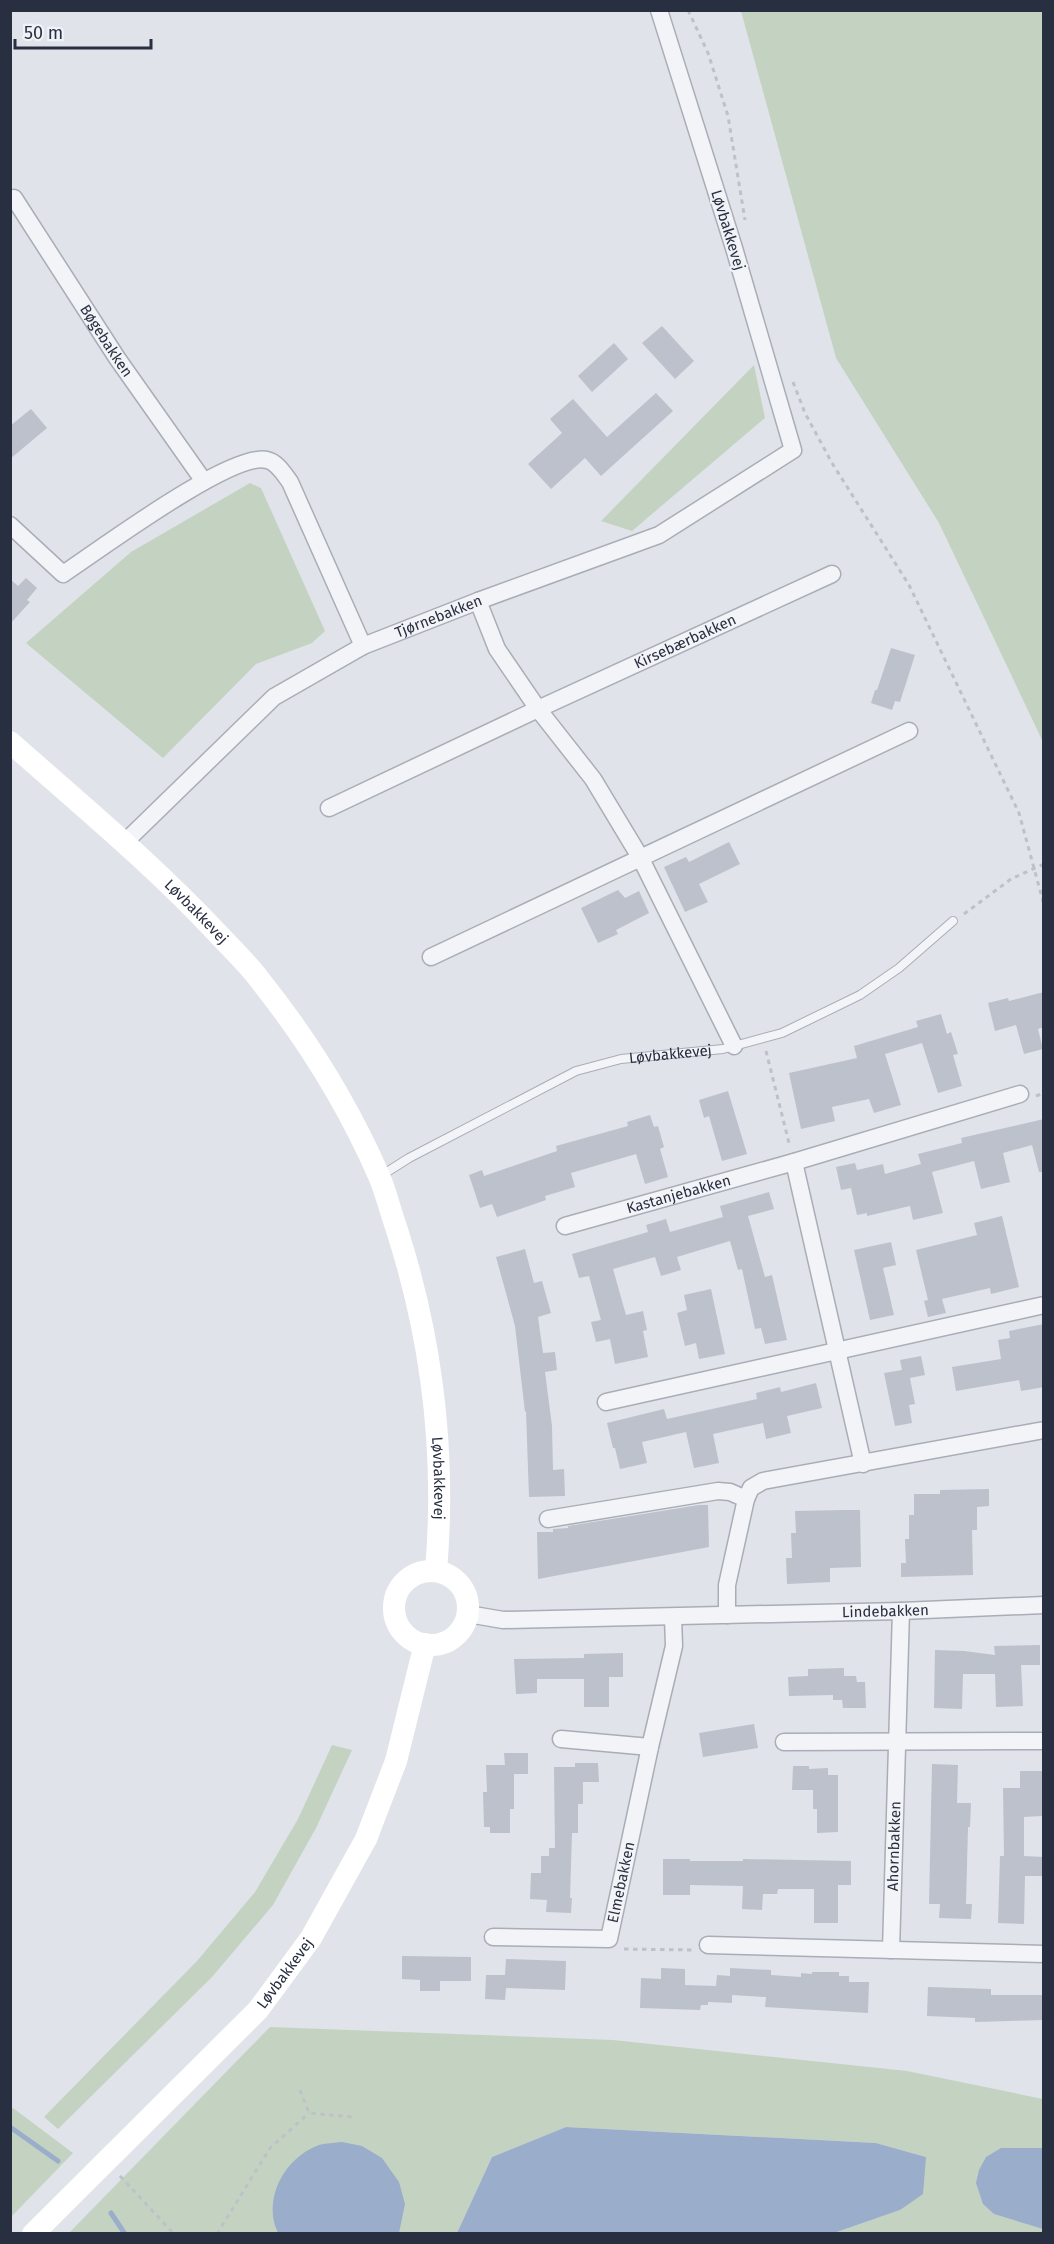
<svg xmlns="http://www.w3.org/2000/svg" width="1054" height="2244" font-family="'Fira Sans',sans-serif">
	<style>
		.green { fill: #c4d3c1 }
		.water { fill: #9aadca }
		.lines { fill: none; stroke-linecap: round; stroke-linejoin: round }
		.stream { stroke: #9aadca; stroke-width: 5 }
		.building { fill: #bdc1cc }
		.lane-casing { stroke: #a9adb7; stroke-width: 10 }
		.street-casing { stroke: #a9adb7; stroke-width: 19 }
		.path { stroke: #bec1c8; stroke-width: 3; stroke-dasharray: 4.5 4.5; stroke-linecap: butt }
		.lane { stroke: #f3f4f7; stroke-width: 8 }
		.street { stroke: #f3f4f7; stroke-width: 16 }
		.secondary { stroke: #fff; stroke-width: 22 }
		.labels { text-anchor: middle; dominant-baseline: central; stroke-width: 4.5; stroke-linejoin: round; paint-order: stroke }
		.street-label { font-size: 15px; fill: #282f41; stroke: #eff2f6 }
	</style>
	<rect width="100%" height="100%" fill="#e0e3e9"/>
	<g class="green">
		<polygon points="741,11 1043,11 1043,742 939,523 836,358"/>
		<polygon points="754,365 765,418 632,531 601,521"/>
		<polygon points="250,483 261,488 325,631 312,643 256,664 163,758 26,643 131,552"/>
		<polygon points="332,1745 352,1750 316,1828 273,1905 212,1977 58,2129 44,2117 197,1961 255,1892 298,1819"/>
		<polygon points="270,2027 613,2040 907,2071 1043,2099 1043,2233 834,2233 900,2210 926,2157 876,2143 566,2127 492,2157 457,2233 68,2234"/>
		<polygon points="13,2108 73,2153 11,2217 10,2109"/>
	</g>
	<g class="water">
		<polygon points="566,2127 876,2143 926,2157 923,2194 900,2210 834,2233 457,2233 492,2157"/>
		<path d="M342,2142L362,2146L382,2158L399,2182L405,2204L399,2233H278C262,2199 284,2158 319,2145C326,2143 335,2143 342,2142Z"/>
		<polygon points="1001,2148 1043,2148 1043,2229 994,2214 983,2204 976,2183 979,2170 986,2157"/>
	</g>
	<g class="lines">
		<g class="stream">
			<polyline points="10,2127 58,2161"/>
			<polyline points="111,2213 125,2234"/>
		</g>
	</g>
	<g class="building">
		<polygon points="662,326 694,361 675,379 642,343"/>
		<polygon points="614,343 628,359 592,392 578,376"/>
		<polygon points="656,393 673,411 601,476 585,458 551,489 528,464 562,433 550,419 573,399 607,437"/>
		<polygon points="31,409 47,428 10,459 10,426"/>
		<polygon points="26,578 37,588 27,600 30,602 10,624 10,579 18,586"/>
		<polygon points="891,648 915,655 900,702 895,701 892,710 871,703 875,690 877,690"/>
		<polygon points="729,842 740,864 699,884 708,902 685,912 664,867 686,857 689,862"/>
		<polygon points="618,890 625,898 639,891 649,913 616,930 618,934 598,943 581,908"/>
		<polygon points="1044,992 1044,1027 1038,1029 1043,1049 1024,1054 1016,1025 995,1031 988,1003 1008,998 1009,1001"/>
		<polygon points="941,1014 947,1034 951,1032 958,1054 953,1055 962,1086 938,1093 922,1043 885,1054 901,1105 874,1113 869,1099 832,1107 835,1121 801,1129 789,1073 857,1058 854,1046 918,1027 916,1021"/>
		<polygon points="728,1091 747,1154 722,1161 709,1116 704,1118 699,1100"/>
		<polygon points="650,1115 654,1127 658,1126 664,1147 660,1149 668,1177 645,1184 636,1154 571,1173 575,1187 545,1196 546,1200 497,1217 492,1204 480,1208 469,1175 482,1170 484,1176 557,1151 556,1146 628,1126 627,1122"/>
		<polygon points="1044,1119 1044,1172 1039,1172 1032,1145 1003,1153 1010,1182 981,1189 974,1161 932,1172 943,1213 913,1220 910,1206 867,1216 867,1213 857,1215 851,1188 841,1190 836,1167 855,1163 857,1170 883,1164 885,1174 921,1164 918,1154 962,1143 961,1138"/>
		<polygon points="769,1192 774,1209 748,1216 765,1277 772,1275 787,1340 765,1344 761,1328 755,1329 742,1269 738,1270 730,1241 677,1257 681,1270 661,1276 655,1257 613,1269 626,1315 643,1311 647,1330 643,1331 648,1357 615,1364 610,1339 596,1342 591,1322 601,1320 589,1276 579,1278 572,1254 648,1232 646,1225 666,1219 670,1232 723,1217 720,1206"/>
		<polygon points="1002,1216 1019,1287 991,1294 990,1288 942,1299 946,1313 928,1317 924,1301 928,1300 916,1250 977,1235 974,1223"/>
		<polygon points="891,1242 896,1265 883,1268 894,1315 870,1320 854,1250"/>
		<polygon points="525,1249 534,1283 542,1281 551,1313 538,1317 543,1353 555,1352 557,1370 545,1372 552,1426 553,1470 564,1469 565,1496 529,1497 526,1411 525,1412 515,1326 496,1257"/>
		<polygon points="711,1289 725,1354 699,1359 696,1343 685,1346 677,1313 687,1310 684,1295"/>
		<polygon points="1044,1324 1044,1387 1021,1391 1019,1380 956,1391 952,1367 1001,1359 998,1340 1010,1338 1009,1331"/>
		<polygon points="921,1356 925,1375 910,1378 915,1404 909,1405 912,1423 895,1426 884,1373 902,1370 900,1360"/>
		<polygon points="816,1383 822,1408 787,1416 791,1433 766,1439 763,1423 713,1434 719,1463 694,1468 686,1432 642,1442 647,1463 620,1469 615,1448 613,1448 607,1423 664,1409 667,1419 757,1399 756,1393 780,1387 781,1392"/>
		<polygon points="989,1489 989,1506 977,1507 977,1530 972,1530 973,1575 901,1577 901,1563 906,1563 905,1539 909,1539 909,1515 914,1515 914,1494 940,1494 940,1490"/>
		<polygon points="699,1505 708,1505 709,1547 538,1579 537,1532 553,1532 553,1529 568,1528 568,1526"/>
		<polygon points="843,1510 860,1510 861,1567 830,1568 830,1582 787,1584 786,1558 792,1558 791,1533 796,1533 795,1511"/>
		<polygon points="1040,1645 1040,1665 1021,1665 1023,1706 996,1707 995,1674 963,1674 962,1709 934,1708 935,1650 964,1651 995,1655 994,1646"/>
		<polygon points="623,1653 623,1677 609,1677 609,1707 584,1707 584,1679 537,1679 537,1693 516,1694 514,1659 584,1658 584,1654"/>
		<polygon points="844,1668 844,1676 856,1676 857,1682 865,1682 866,1708 843,1708 842,1700 833,1700 833,1695 789,1696 788,1677 808,1676 808,1669"/>
		<polygon points="754,1724 758,1748 703,1757 699,1733"/>
		<polygon points="504,1753 528,1753 528,1774 514,1774 514,1809 510,1809 510,1833 490,1833 490,1827 484,1827 483,1792 487,1792 486,1765 505,1765"/>
		<polygon points="575,1763 598,1763 599,1782 583,1782 583,1804 578,1804 578,1833 572,1833 570,1898 572,1898 571,1913 546,1912 547,1900 530,1899 531,1873 541,1873 541,1856 549,1856 549,1848 555,1848 554,1767 575,1767"/>
		<polygon points="932,1764 958,1765 957,1803 971,1803 970,1827 968,1827 966,1904 972,1904 971,1919 939,1918 940,1904 929,1904"/>
		<polygon points="793,1766 809,1766 809,1769 828,1768 828,1775 838,1775 838,1832 817,1833 817,1809 813,1809 813,1790 792,1790"/>
		<polygon points="1020,1771 1044,1771 1042,1816 1024,1817 1024,1856 1044,1857 1044,1876 1025,1876 1024,1924 998,1923 1000,1856 1004,1856 1003,1788 1020,1788"/>
		<polygon points="663,1859 690,1859 690,1861 743,1861 743,1859 851,1861 851,1885 838,1885 838,1923 814,1923 814,1889 778,1889 777,1894 763,1894 762,1910 742,1909 743,1886 690,1885 690,1895 663,1895"/>
		<polygon points="402,1956 471,1957 471,1981 440,1981 440,1991 420,1991 420,1980 402,1979"/>
		<polygon points="506,1959 566,1961 565,1990 506,1988 505,2000 485,1999 486,1975 505,1975"/>
		<polygon points="661,1968 685,1969 685,1985 716,1986 717,1975 730,1976 730,1968 771,1970 771,1975 801,1977 801,1973 812,1974 812,1972 839,1972 839,1976 849,1976 849,1982 869,1982 868,2013 765,2007 766,1997 732,1995 732,2003 708,2002 708,2005 701,2005 700,2010 640,2008 641,1978 661,1979"/>
		<polygon points="928,1987 991,1989 991,1995 1044,1995 1044,2020 975,2022 975,2018 927,2016"/>
	</g>
	<g class="lines">
		<g class="lane-casing">
			<g id="lane">
				<path id="s1" d="M379,1177L409,1158L576,1071L621,1059L723,1049L782,1033L860,995L899,968L953,921"/>
			</g>
		</g>
		<g class="street-casing">
			<g id="street">
				<path id="s2" d="M14,198L117,358L203,480"/>
				<path d="M10,525L63,574C98,551 232,451 267,460C277,462 284,474 290,482L363,646"/>
				<polyline points="478,601 497,649 538,709 593,779 640,857 734,1046"/>
				<path id="s3" d="M329,808L538,709L832,574"/>
				<path id="s4" d="M124,843L274,697L363,646L478,601L659,535L793,450L734,248L659,10"/>
				<polyline points="431,957 909,731"/>
				<polyline points="794,1162 863,1464"/>
				<path id="s5" d="M565,1226L794,1162L1020,1094"/>
				<polyline points="606,1402 1044,1305"/>
				<polyline points="548,1519 718,1491 730,1492 746,1499"/>
				<path id="s6" d="M468,1614L503,1620L901,1611L1044,1605"/>
				<polyline points="727,1615 727,1585 746,1499 751,1488 763,1481 1044,1430"/>
				<polyline points="561,1739 650,1747"/>
				<polyline points="784,1742 1044,1741"/>
				<path id="s7" d="M493,1937L609,1939L650,1747L674,1646L673,1617"/>
				<polyline points="708,1945 1044,1954"/>
				<path id="s8" d="M891,1950L901,1611"/>
			</g>
		</g>
		<g class="path">
			<polyline points="688,10 708,53 728,116 745,220"/>
			<polyline points="793,382 805,413 832,463 909,585 1019,813 1044,905"/>
			<polyline points="964,914 1011,879 1044,864"/>
			<polyline points="766,1051 790,1147"/>
			<polyline points="1036,1096 1044,1093"/>
			<polyline points="624,1949 692,1950"/>
			<polyline points="300,2090 309,2113 353,2117"/>
			<polyline points="120,2176 174,2234"/>
			<polyline points="217,2234 270,2148 309,2113"/>
		</g>
		<use href="#lane" class="lane"/>
		<use href="#street" class="street"/>
		<g class="secondary">
			<path id="s9" d="M10,742C81,805 155,866 219,935C233,950 247,963 259,979C307,1039 348,1105 379,1176C386,1192 390,1210 396,1227C432,1338 446,1454 436,1571"/>
			<circle cx="431" cy="1608" r="37"/>
			<path id="s10" d="M33,2234L258,2010L311,1938L366,1839L396,1761L425,1644"/>
		</g>
	</g>
	<g class="labels">
		<g class="street-label">
			<text transform="translate(728 230) rotate(73)">Løvbakkevej</text>
			<text stroke="none"><textPath href="#s2" startOffset="170">Bøgebakken</textPath></text>
			<text stroke="none"><textPath href="#s4" startOffset="393">Tjørnebakken</textPath></text>
			<text stroke="none"><textPath href="#s3" startOffset="393">Kirsebærbakken</textPath></text>
			<text stroke="none"><textPath href="#s9" startOffset="252">Løvbakkevej</textPath></text>
			<text stroke="none"><textPath href="#s1" startOffset="320">Løvbakkevej</textPath></text>
			<text stroke="none"><textPath href="#s5" startOffset="118">Kastanjebakken</textPath></text>
			<text stroke="none"><textPath href="#s9" startOffset="885">Løvbakkevej</textPath></text>
			<text stroke="none"><textPath href="#s6" startOffset="418">Lindebakken</textPath></text>
			<text stroke="none"><textPath href="#s8" startOffset="104">Ahornbakken</textPath></text>
			<text stroke="none"><textPath href="#s7" startOffset="174">Elmebakken</textPath></text>
			<text stroke="none"><textPath href="#s10" startOffset="363">Løvbakkevej</textPath></text>
		</g>
	</g>
	<rect width="1054" height="2244" fill="none" stroke="#282f41" stroke-width="24"/>
	<path d="M15 39v9h136v-9" fill="none" stroke="#282f41" stroke-width="3"/>
	<text x="24" y="39" font-size="18" fill="#282f41" stroke="#eff2f6" stroke-width="4.5" paint-order="stroke">50 m</text>
</svg>
